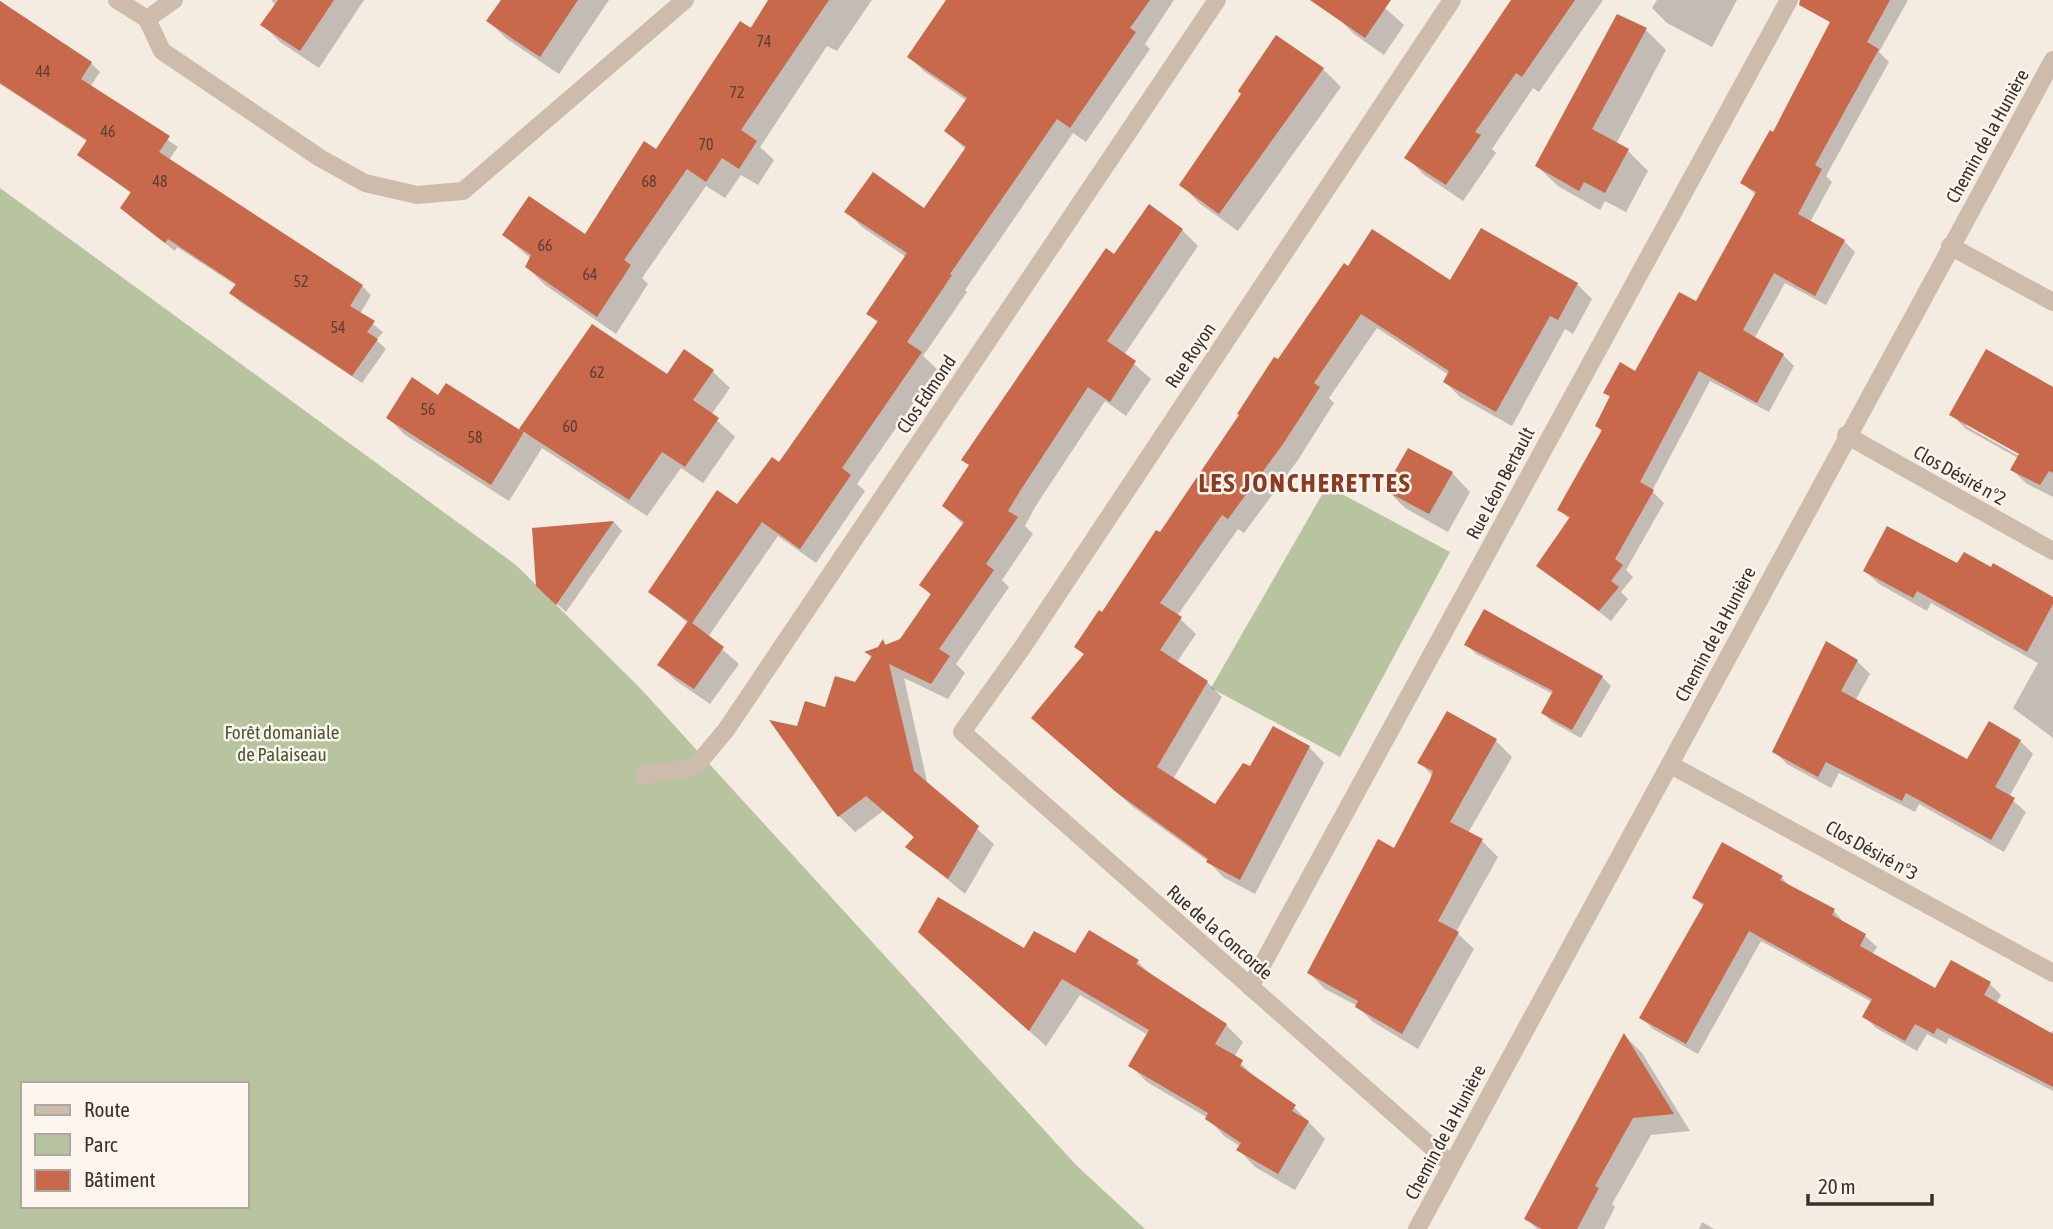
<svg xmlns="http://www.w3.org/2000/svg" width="2053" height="1229" font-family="'Asap Condensed',sans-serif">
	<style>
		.green { fill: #b8c4a0; fill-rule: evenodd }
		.shadow { fill: #0003; fill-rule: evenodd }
		.building { fill: #c8694b }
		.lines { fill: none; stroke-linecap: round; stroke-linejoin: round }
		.minor { stroke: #cdbbac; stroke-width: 18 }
		.labels { text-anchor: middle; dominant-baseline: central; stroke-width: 5; stroke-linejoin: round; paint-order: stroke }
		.number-label { font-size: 16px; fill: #5e3e33 }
		.street-label { font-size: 19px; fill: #3b302b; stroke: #fbf5ee }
		.park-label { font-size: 19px; fill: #4a5a2e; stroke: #fbf5ee }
		.district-label { font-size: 26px; font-weight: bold; letter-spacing: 2px; fill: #8c3b22; stroke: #fbf5ee }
	</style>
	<rect width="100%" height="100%" fill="#f4ebe1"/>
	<g class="green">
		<path d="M0,188L516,565L640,688L1076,1165L1145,1229H0ZM23,1084H247V1206H23Z"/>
		<polygon points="1327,486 1450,552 1340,757 1211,688"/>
	</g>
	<g class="shadow">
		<polygon points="271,0 364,0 319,68 280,42 262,24 276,5"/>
		<polygon points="503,0 609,0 559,74 507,39 488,21"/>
		<polygon points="771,0 872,0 837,51 827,46 760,147 774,160 758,185 741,175 725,198 706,186 642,278 648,284 616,334 545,285 527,267 531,259 504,235 586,236 657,151"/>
		<polygon points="968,0 1174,0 1145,44 1150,49 1086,142 1073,133 965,290 967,292 923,356 937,369 857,484 865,491 816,563 778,536 708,637 739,664 710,704 675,680 659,664 689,624 650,592 780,464 878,323 868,313 906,257 862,227 847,212 924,210 966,150 946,131 967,101 925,72 909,57"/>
		<polygon points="1346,0 1376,0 1404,25 1384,55 1354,34 1336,16"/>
		<polygon points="1522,0 1603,0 1539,92 1533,88 1492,149 1496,153 1463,201 1423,174 1407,157"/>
		<polygon points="1657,0 1737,0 1712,47 1667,23 1652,8"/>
		<polygon points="1837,0 1908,0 1879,52 1889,62 1826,176 1832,182 1810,222 1844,241 1855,252 1826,305 1785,283 1754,339 1783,355 1794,366 1769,412 1710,381 1652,491 1664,503 1626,570 1633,577 1621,592 1628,599 1611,621 1538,565 1570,520 1559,509 1603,432 1597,426 1611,398 1606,392 1636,373 1696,304 1756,195 1742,183 1773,134 1831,23 1827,19"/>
		<polygon points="0,1 91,63 100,72 90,87 178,147 169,160 362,286 371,295 360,314 383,332 376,340 386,349 362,383 240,302 231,293 237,286 177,247 175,251 131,217 122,208 132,194 79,155 88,142 0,84"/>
		<polygon points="1646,30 1666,50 1616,144 1628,151 1648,171 1626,212 1605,201 1600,210 1558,186 1537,166"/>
		<polygon points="1323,69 1341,87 1238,231 1199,203 1181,184"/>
		<polygon points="1182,230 1198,246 1124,355 1151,379 1126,416 1105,401 1035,507 1025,526 1033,534 1002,580 1009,587 956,664 965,673 948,699 904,678 928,786 994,844 965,894 908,847 915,838 883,811 855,832 839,816 798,728 855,684 872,659 867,653 879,649 884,642 887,646 901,641 932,596 921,585 964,525 944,506 1115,257"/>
		<polygon points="1344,266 1451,283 1577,284 1592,299 1573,334 1565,329 1512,426 1460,397 1445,382 1449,375 1377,328 1329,398 1334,403 1298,460 1244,533 1238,529 1177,616 1196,634 1177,662 1207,682 1222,697 1173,779 1215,807 1251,769 1309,747 1324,763 1255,894 1223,877 1208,861 1133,807 1049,732 1085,655 1076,647 1160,535"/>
		<polygon points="712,371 730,388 711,415 735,437 703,483 681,468 647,516 542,448 509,501 405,435 388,418 439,397 447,385 526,435 522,429 667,377"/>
		<path d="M2053,389V497L2027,484L2012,470L2018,458L1966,429L1951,414ZM1966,422L2028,457L2026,460L1966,426Z"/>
		<polygon points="1452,473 1470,492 1448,532 1405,508 1386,489"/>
		<polygon points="614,522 622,531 566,612 547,595 534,529"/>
		<polygon points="1958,565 2053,599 2053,738 2013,708 2038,663 1931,603 1927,611 1879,584 1865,571"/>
		<polygon points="1467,645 1602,677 1611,686 1581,738 1552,722 1543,713 1553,694 1476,654"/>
		<polygon points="1857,661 1870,674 1855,701 1968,761 2020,741 2033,754 2009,797 2026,812 2004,852 1919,804 1915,812 1839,773 1831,788 1787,764 1774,751"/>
		<polygon points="1496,741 1512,757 1468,833 1482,841 1498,857 1456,932 1474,949 1418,1049 1373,1022 1356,1005 1325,989 1309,973 1395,850 1433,776 1419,762"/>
		<polygon points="1781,877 1793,889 1834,911 1845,924 1865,936 1877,947 1872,955 1936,991 1990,984 2001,995 1996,1004 2048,1033 2053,1031 2053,1091 1949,1038 1946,1044 1927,1034 1917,1051 1876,1028 1864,1016 1872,1002 1761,941 1698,1054 1653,1029 1642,1018 1704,907 1695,898"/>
		<polygon points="937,948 1025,950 1137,961 1154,978 1226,1025 1243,1042 1234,1057 1258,1080 1294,1107 1325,1139 1295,1190 1255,1167 1239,1150 1241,1147 1224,1136 1208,1118 1147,1082 1130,1065 1148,1035 1080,995 1046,1046"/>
		<polygon points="1625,1036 1642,1053 1690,1131 1651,1135 1612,1204 1615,1207 1604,1229 1537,1229 1526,1218"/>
		<polygon points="1702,1222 1714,1229 1699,1229"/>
	</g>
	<g class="building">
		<polygon points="278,0 334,0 300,51 260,25"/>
		<polygon points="501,0 578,0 540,57 486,21"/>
		<polygon points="768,0 829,0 741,130 757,141 739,169 722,158 706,182 687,169 624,260 631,265 597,317 525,267 531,255 502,235 529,196 585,234 644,141 656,149 740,21 751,28"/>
		<polygon points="946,0 1150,0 1130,28 1136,32 1070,128 1057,119 950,274 952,275 907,342 922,352 842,468 851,475 800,549 762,522 692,623 724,647 694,689 657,665 688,621 648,592 717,490 737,504 772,457 779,462 878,321 866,314 907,253 844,212 873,172 924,208 966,147 944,131 967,98 907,57"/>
		<polygon points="1310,0 1391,0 1365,38"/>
		<polygon points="1511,0 1575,0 1522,77 1516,73 1475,132 1481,135 1446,185 1404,158"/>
		<polygon points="1800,0 1890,0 1867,42 1879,49 1815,165 1822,169 1798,214 1845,240 1815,296 1774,273 1743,330 1784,354 1757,403 1699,371 1640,482 1654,490 1615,559 1623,565 1611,581 1619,587 1599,611 1536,566 1570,517 1557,510 1602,430 1595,426 1610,396 1603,393 1620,362 1635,371 1679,292 1696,301 1756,192 1740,183 1770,130 1773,132 1830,22 1799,5"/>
		<polygon points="0,1 92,62 81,79 170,136 159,152 363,285 350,306 375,321 367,332 378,339 352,376 229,293 236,284 168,239 165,243 120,208 131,192 77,155 87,140 0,83"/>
		<polygon points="1617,14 1647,28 1592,129 1629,149 1605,193 1584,182 1579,191 1535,166"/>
		<polygon points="1276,35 1324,68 1219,214 1179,185 1241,94 1238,91"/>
		<polygon points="1149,204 1183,229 1107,341 1136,361 1110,402 1088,387 1020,491 1008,511 1018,517 986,564 994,570 939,649 950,656 931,684 889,664 914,771 979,826 948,879 905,847 914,837 866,796 838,817 769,720 797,726 805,701 825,707 835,676 855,682 872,656 864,652 878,647 883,639 885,645 900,639 931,594 919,585 964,522 942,506 969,465 961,460 1106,248 1114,254"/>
		<polygon points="1481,228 1578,283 1558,320 1550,316 1496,412 1443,382 1449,371 1361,314 1314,383 1320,387 1283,444 1228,519 1222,515 1160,603 1182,617 1160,650 1208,681 1157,767 1215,804 1243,763 1250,766 1273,726 1310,746 1240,880 1206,862 1208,859 1116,792 1031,718 1084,654 1074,647 1099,610 1102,612 1156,530 1160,532 1239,415 1237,414 1274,357 1278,359 1344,263 1348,266 1372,229 1450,280"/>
		<polygon points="592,324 667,374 684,349 714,370 693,400 719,418 685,467 662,452 629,500 524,432 491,485 386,418 412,377 438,395 446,383 523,432 519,429"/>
		<polygon points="1986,349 2053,387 2053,473 2049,471 2040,485 2010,470 2019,454 1949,415"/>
		<polygon points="1408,448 1453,472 1429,514 1384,490"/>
		<polygon points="614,521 556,605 536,586 532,528"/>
		<polygon points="1887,526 1957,563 1964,552 1991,567 1993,563 2053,597 2053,604 2027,652 1917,591 1913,598 1863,571"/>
		<polygon points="1484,609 1603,676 1572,730 1541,713 1553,691 1464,645"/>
		<polygon points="1826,641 1858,660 1841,691 1967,759 1989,721 2021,740 1995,787 2015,798 1991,840 1906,793 1902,801 1826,762 1818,777 1772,752"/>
		<polygon points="1447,711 1497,739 1450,822 1483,839 1438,921 1459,932 1402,1034 1355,1007 1358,1001 1307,973 1378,839 1394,848 1430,780 1433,771 1417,763"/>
		<polygon points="1722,842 1783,876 1780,880 1835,909 1832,915 1866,934 1860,946 1935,988 1951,960 1991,982 1984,995 2053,1034 2053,1087 1937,1028 1934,1034 1915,1024 1905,1041 1862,1017 1872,999 1749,931 1686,1044 1639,1018 1704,904 1692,898"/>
		<polygon points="938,897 1024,948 1034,931 1075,953 1089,930 1139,960 1136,964 1227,1024 1215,1044 1243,1060 1240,1066 1296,1105 1292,1111 1309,1121 1278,1174 1236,1150 1241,1143 1205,1119 1208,1113 1128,1066 1149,1030 1062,979 1029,1031 918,932"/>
		<polygon points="1624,1033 1674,1114 1633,1118 1595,1186 1599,1188 1577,1229 1542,1229 1524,1219"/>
	</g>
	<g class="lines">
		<g class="minor">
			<polyline points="117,0 147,19 174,0"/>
			<polyline points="147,19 162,51 320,158 365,183 417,195 463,191 685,0"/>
			<polyline points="1950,246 2053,302"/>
			<polyline points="1846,435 2053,551"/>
			<polyline points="1671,765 2053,973"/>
			<polyline points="644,775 695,767 726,730 1217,0"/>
			<polyline points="1250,987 1789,0"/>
			<polyline points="1451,1164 962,732 1022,648 1452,0"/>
			<polyline points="1417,1229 2053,60"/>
		</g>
	</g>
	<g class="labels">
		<g class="number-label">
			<text x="764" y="41">74</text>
			<text x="43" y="71">44</text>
			<text x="737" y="92">72</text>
			<text x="108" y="131">46</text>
			<text x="706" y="144">70</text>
			<text x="160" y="181">48</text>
			<text x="649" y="181">68</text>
			<text x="545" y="245">66</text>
			<text x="590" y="274">64</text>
			<text x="301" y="281">52</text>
			<text x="338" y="327">54</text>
			<text x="597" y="372">62</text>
			<text x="428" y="409">56</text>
			<text x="570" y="426">60</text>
			<text x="475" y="437">58</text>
		</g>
		<g class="street-label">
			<text transform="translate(1987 136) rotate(-61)">Chemin de la Hunière</text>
			<text transform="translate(1190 355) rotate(-56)">Rue Royon</text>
			<text transform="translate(926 394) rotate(-56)">Clos Edmond</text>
			<text transform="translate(1960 475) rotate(29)">Clos Désiré n°2</text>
			<text transform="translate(1500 483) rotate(-62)">Rue Léon Bertault</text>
			<text transform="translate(1715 634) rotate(-62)">Chemin de la Hunière</text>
			<text transform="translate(1872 850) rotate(29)">Clos Désiré n°3</text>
			<text transform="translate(1220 932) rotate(41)">Rue de la Concorde</text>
			<text transform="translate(1445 1132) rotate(-62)">Chemin de la Hunière</text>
		</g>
		<g class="park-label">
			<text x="282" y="732">Forêt domaniale<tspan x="282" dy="22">de Palaiseau</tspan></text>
		</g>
		<g class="district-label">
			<text x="1305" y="483">LES JONCHERETTES</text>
		</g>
	</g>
	<rect x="21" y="1082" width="228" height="126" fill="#fbf5ee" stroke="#aea6a0" stroke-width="2"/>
	<rect x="35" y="1105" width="35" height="10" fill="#cdbbac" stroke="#aea6a0" stroke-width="2"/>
	<text x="84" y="1117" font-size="21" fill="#3b302b">Route</text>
	<rect x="35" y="1134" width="35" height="21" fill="#b8c4a0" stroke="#aea6a0" stroke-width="2"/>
	<text x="84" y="1152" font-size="21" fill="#3b302b">Parc</text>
	<rect x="35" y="1170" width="35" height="21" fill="#c8694b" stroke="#aea6a0" stroke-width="2"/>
	<text x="84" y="1187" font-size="21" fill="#3b302b">Bâtiment</text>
	<path d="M1808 1194v10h124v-10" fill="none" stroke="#3b302b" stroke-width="3.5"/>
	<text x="1818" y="1194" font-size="21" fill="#3b302b" stroke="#fbf5ee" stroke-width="5" paint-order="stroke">20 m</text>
</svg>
